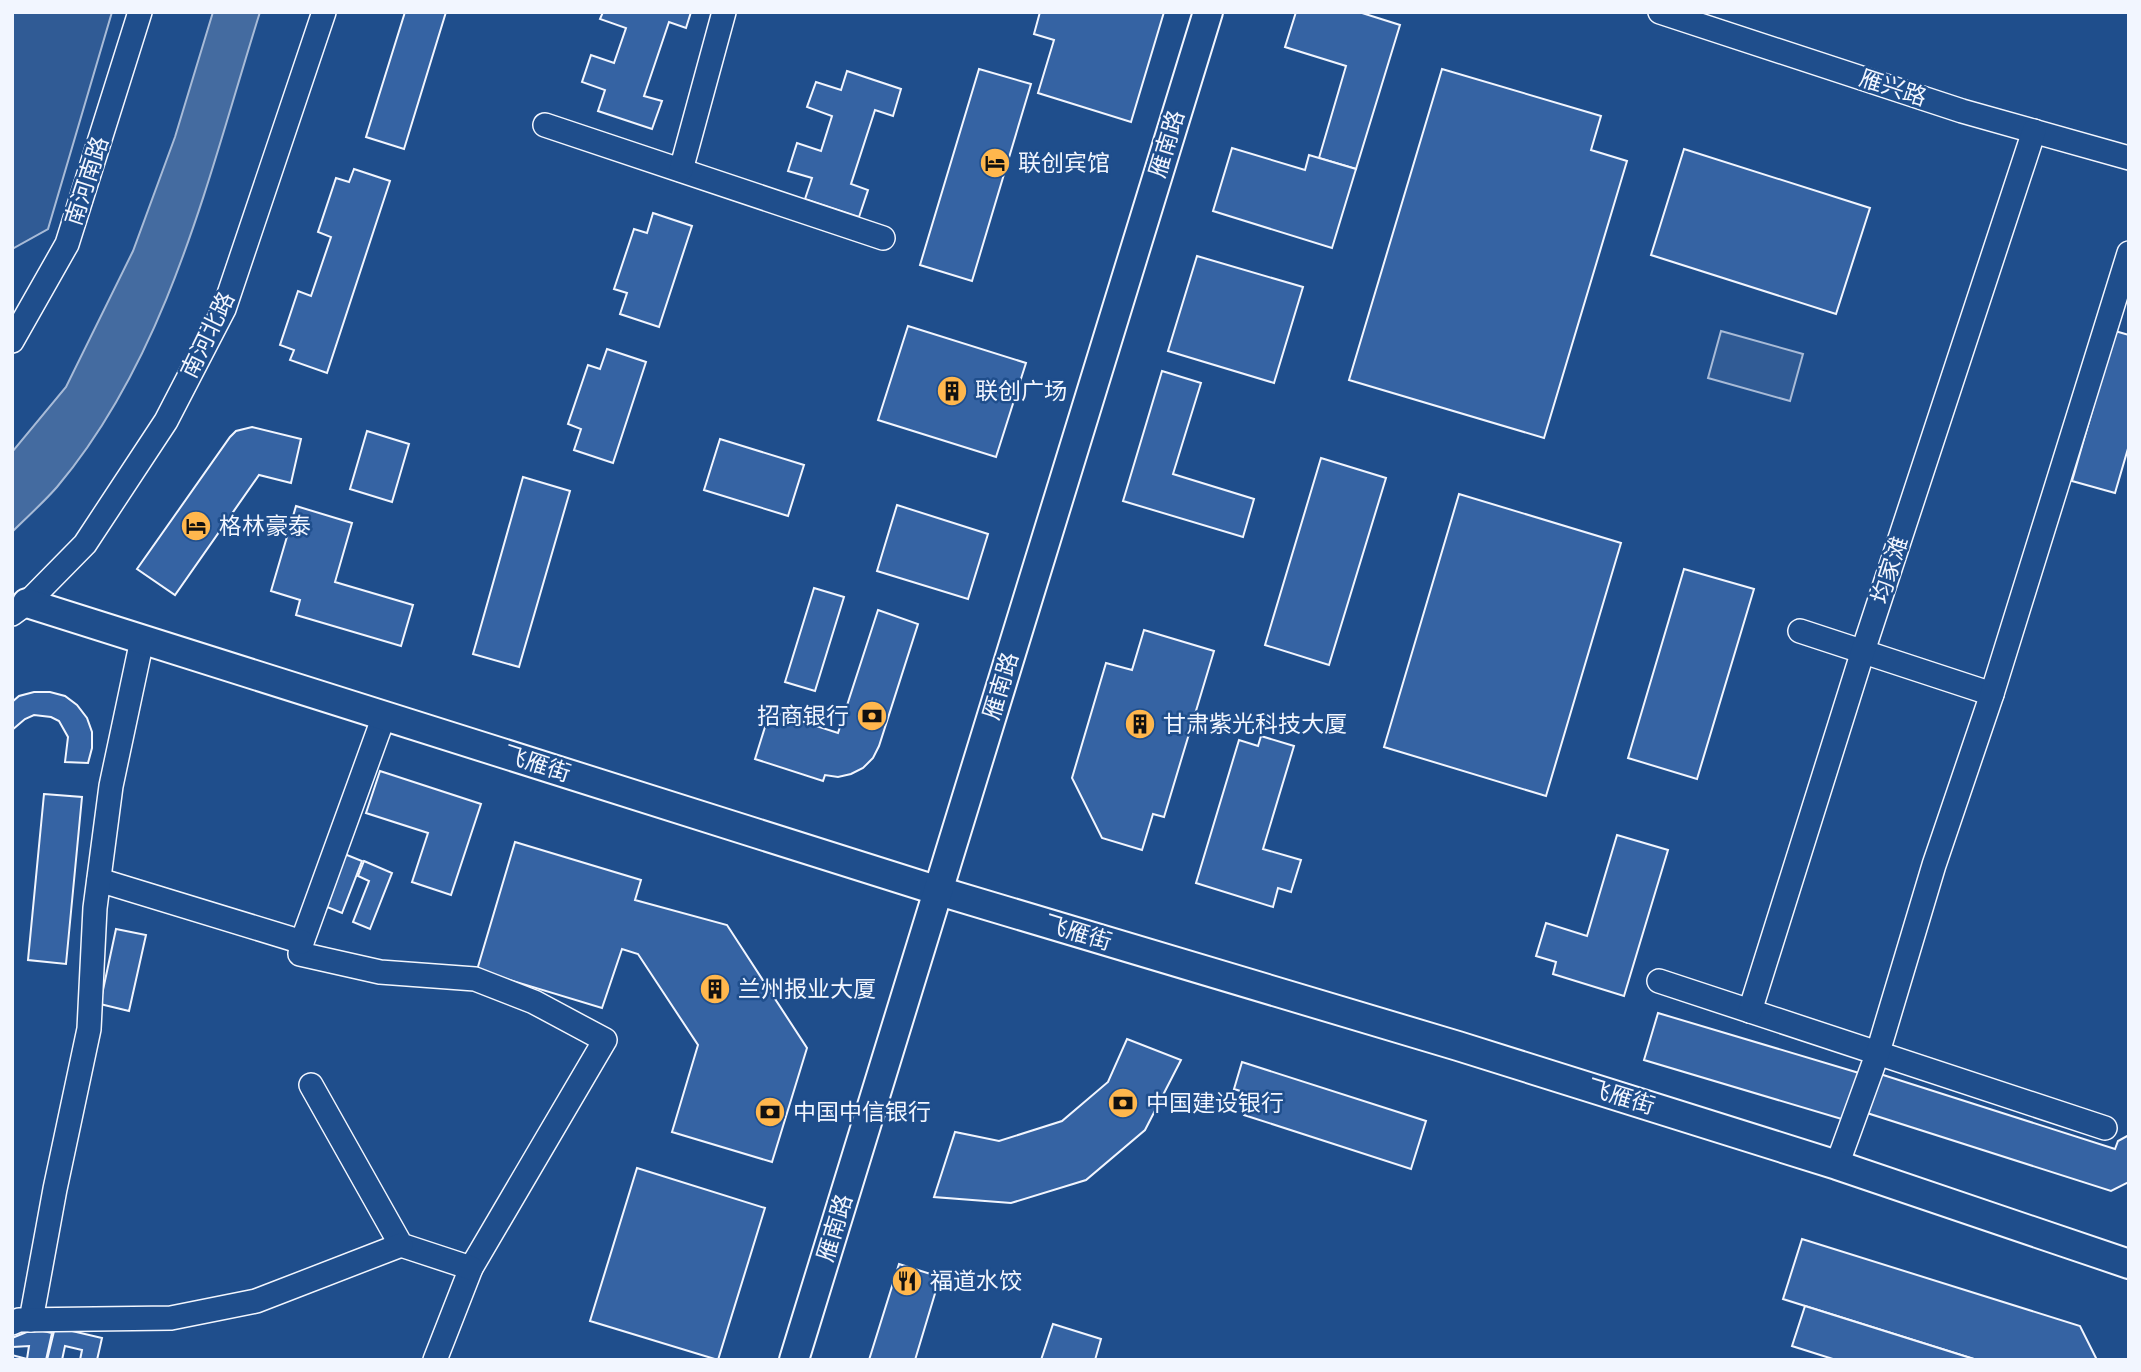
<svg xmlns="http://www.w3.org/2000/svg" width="2141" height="1372" font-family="Karla,'Noto Sans SC',sans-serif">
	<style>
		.green { fill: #305b95; stroke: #a8bbd7; stroke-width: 2 }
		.water { fill: #446ba0; stroke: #a8bbd7; stroke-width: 2 }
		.building { fill: #3563a3; stroke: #f2f6ff; stroke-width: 2 }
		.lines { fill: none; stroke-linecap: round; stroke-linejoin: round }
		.minor-casing { stroke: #f2f6ff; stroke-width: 26 }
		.major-casing { stroke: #f2f6ff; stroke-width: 32 }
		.minor { stroke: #1f4e8c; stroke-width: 23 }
		.major { stroke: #1f4e8c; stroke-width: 28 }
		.labels { text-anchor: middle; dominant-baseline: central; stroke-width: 5; stroke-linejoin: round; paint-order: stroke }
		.street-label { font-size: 23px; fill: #f2f6ff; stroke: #1f4e8c }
		.poi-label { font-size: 23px; fill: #f2f6ff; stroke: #1f4e8c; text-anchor: start }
	</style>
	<rect width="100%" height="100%" fill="#1f4e8c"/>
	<g class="green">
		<polygon points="12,12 112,12 48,229 12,249"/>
		<polygon points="1721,331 1803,354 1790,401 1708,378"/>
	</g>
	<path class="water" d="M213,12H260C209,174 169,354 57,487C43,503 27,517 12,532V452L66,387L133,251L175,137Z"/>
	<g class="building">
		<polygon points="405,12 446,12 404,149 366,137"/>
		<polygon points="603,12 691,12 686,28 669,22 644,96 662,101 652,129 598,111 605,90 582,82 591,55 614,63 626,28 600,19"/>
		<polygon points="1040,12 1164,12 1131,122 1038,93 1054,40 1034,34"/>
		<polygon points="1296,12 1359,12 1400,25 1356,169 1319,158 1346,66 1285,47"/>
		<polygon points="979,69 1031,84 972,281 920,265"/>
		<polygon points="1442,69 1601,116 1591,150 1627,161 1544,438 1349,380"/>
		<polygon points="847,71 901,89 893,116 875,110 851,184 868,190 859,217 805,199 812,178 788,171 797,143 821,151 832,116 807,107 816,82 841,90"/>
		<polygon points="1232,148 1305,170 1309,155 1356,169 1332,248 1213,211"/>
		<polygon points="1684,149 1870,208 1836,314 1651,255"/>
		<polygon points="354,169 390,181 327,373 290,360 294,350 280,345 298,291 311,296 331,237 318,232 336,178 349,182"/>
		<polygon points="653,213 692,226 659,327 620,314 627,293 614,289 634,229 647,233"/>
		<polygon points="1197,256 1303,287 1274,383 1168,351"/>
		<polygon points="908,326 1026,363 996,457 878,420"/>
		<polygon points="2115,331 2129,335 2129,445 2115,493 2072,481"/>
		<polygon points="607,349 646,362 613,463 574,450 581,429 568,424 588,365 600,369"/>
		<polygon points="1162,371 1201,383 1173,474 1254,499 1243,537 1123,501"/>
		<polygon points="252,427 301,439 291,483 259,475 175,595 137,569 230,437 236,431"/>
		<polygon points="367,431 409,444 392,502 350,489"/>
		<polygon points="720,439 804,465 788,516 704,490"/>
		<polygon points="1321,458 1386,478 1329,665 1265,645"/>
		<polygon points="523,477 570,491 519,667 473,654"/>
		<polygon points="1459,494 1621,543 1546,796 1384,747"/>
		<polygon points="897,505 988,534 968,599 877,571"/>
		<polygon points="296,506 352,523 335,582 413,605 401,646 296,615 300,600 271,591"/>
		<polygon points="1684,569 1754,589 1697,779 1628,758"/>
		<polygon points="814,588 844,597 815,691 785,682"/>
		<polygon points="878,610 918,624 879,746 873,758 863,768 851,774 838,777 825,775 823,781 755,759 770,711 838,733"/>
		<polygon points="1144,630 1214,651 1164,817 1153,814 1142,850 1102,838 1072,778 1106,663 1132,670"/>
		<polygon points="34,692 50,692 65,696 77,705 87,718 92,732 92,748 88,763 65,762 68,737 59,721 51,717 34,715 25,719 12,730 12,702 19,696"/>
		<polygon points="1261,736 1294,746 1263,849 1301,860 1291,892 1278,888 1273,907 1196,883 1239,740 1258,746"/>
		<polygon points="380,771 481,804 451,895 412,882 428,833 366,813"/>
		<polygon points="44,794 82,797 66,964 28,960"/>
		<polygon points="1617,835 1668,850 1624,996 1553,974 1556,962 1536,956 1546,923 1587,936"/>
		<polygon points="515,842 641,880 635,900 727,925 807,1048 772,1162 672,1132 698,1045 638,954 622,949 602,1008 477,970"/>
		<polygon points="337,851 362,861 342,913 317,903"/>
		<polygon points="364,861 392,873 370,929 353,922 369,881 358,876"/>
		<polygon points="116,929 146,935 129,1011 100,1004"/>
		<polygon points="1658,1013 1859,1073 1845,1120 1644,1060"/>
		<polygon points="1127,1039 1181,1060 1145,1130 1086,1180 1011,1203 934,1197 955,1132 999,1141 1062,1121 1108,1082"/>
		<polygon points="1242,1062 1426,1121 1411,1169 1244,1115 1250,1094 1234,1089"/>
		<polygon points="1880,1074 2115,1149 2118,1141 2129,1135 2129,1182 2111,1191 1867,1113"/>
		<polygon points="637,1168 765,1208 718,1360 590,1321"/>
		<polygon points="1802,1239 2080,1326 2097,1360 1977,1360 1783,1299"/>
		<polygon points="899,1264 940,1277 915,1360 869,1360"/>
		<polygon points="1805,1306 1977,1360 1836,1360 1792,1346"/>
		<polygon points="1053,1324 1101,1339 1095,1360 1041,1360"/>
		<polygon points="55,1327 102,1338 97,1360 80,1360 82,1350 65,1346 62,1360 47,1360"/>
		<polygon points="34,1329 52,1333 46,1360 12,1360 12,1355 27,1359 29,1346 13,1347 12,1351 12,1338"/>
	</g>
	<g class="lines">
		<g class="minor-casing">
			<g id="minor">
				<polyline points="1660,12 1962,111 2129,158"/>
				<polyline points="545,125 883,238"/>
				<polyline points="681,170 724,12"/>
				<polyline points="12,341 67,244 140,12"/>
				<polyline points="12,614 27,603 85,544 166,421 224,309 324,12"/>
				<polyline points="1800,631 1992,694"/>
				<polyline points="384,716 302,942 300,954 380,972 475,979 534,1002 605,1040 471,1268 435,1360"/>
				<polyline points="99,880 302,942"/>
				<polyline points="1659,981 2105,1128"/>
				<polyline points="1750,1011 1863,651 2034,131"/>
				<polyline points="311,1085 401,1245 471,1268"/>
				<polyline points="1837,1165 1878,1052 1934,865 1992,694 2129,253"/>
				<polyline points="31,1320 55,1189 89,1029 95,908 111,786 142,640"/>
				<polyline points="12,1323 19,1320 171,1318 256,1301 401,1245"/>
			</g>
		</g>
		<g class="major-casing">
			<g id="major">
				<polyline points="27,603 939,891 1458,1046 1837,1165 2129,1264"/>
				<polyline points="794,1360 1208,12"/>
			</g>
		</g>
		<use href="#minor" class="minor"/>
		<use href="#major" class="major"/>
	</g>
	<defs>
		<g id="hotel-disc" transform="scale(1.575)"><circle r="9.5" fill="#ffb74d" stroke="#1f4e8c"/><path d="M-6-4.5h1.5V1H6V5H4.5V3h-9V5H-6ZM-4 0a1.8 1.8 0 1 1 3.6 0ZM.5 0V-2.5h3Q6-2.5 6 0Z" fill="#111"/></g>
		<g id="building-disc" transform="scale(1.575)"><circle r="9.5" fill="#ffb74d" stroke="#1f4e8c"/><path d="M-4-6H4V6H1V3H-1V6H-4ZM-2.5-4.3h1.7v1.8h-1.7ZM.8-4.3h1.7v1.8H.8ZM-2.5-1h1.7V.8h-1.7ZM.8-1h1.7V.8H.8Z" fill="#111"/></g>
		<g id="bank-disc" transform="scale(1.575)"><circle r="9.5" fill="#ffb74d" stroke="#1f4e8c"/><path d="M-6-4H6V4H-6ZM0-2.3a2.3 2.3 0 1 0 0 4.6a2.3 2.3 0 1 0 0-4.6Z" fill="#111"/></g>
		<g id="restaurant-disc" transform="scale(1.575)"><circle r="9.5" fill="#ffb74d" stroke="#1f4e8c"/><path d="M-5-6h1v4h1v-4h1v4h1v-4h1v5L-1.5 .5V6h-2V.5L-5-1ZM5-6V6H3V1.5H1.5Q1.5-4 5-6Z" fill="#111"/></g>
	</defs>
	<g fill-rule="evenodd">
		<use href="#hotel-disc" x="995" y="163"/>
		<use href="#building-disc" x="952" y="391"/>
		<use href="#hotel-disc" x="196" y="526"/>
		<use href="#bank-disc" x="872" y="716"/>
		<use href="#building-disc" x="1140" y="724"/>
		<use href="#building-disc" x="715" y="989"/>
		<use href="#bank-disc" x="1123" y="1103"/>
		<use href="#bank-disc" x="770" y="1112"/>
		<use href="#restaurant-disc" x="907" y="1281"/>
	</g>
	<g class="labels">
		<g class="street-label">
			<text transform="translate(1893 88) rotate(18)">雁兴路</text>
			<text transform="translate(1167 144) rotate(-73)">雁南路</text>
			<text transform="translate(87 181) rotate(-72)">南河南路</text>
			<text transform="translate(208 335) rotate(-64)">南河北路</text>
			<text transform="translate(1890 570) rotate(-72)">均家滩</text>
			<text transform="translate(1001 686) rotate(-73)">雁南路</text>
			<text transform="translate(537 764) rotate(18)">飞雁街</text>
			<text transform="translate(1078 933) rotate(17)">飞雁街</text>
			<text transform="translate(1621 1097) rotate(17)">飞雁街</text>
			<text transform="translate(835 1228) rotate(-73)">雁南路</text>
		</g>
		<g class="poi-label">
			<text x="1018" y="163">联创宾馆</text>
			<text x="975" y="391">联创广场</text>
			<text x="219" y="526">格林豪泰</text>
			<text x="849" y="716" text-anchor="end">招商银行</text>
			<text x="1163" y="724">甘肃紫光科技大厦</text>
			<text x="738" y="989">兰州报业大厦</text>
			<text x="1146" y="1103">中国建设银行</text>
			<text x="793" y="1112">中国中信银行</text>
			<text x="930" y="1281">福道水饺</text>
		</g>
	</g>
	<rect width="2141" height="1372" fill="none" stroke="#f2f6ff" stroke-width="28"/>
</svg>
